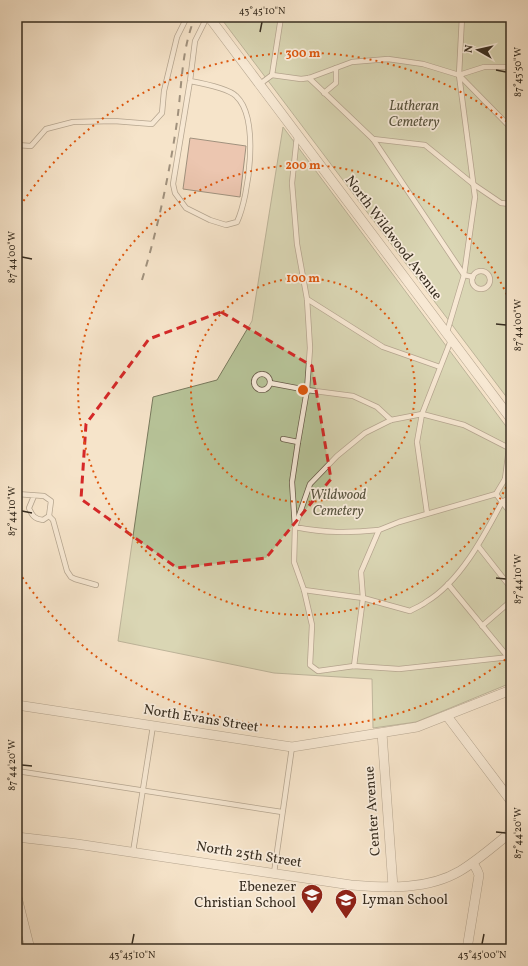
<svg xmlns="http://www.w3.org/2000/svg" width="528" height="966" font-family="Vollkorn,serif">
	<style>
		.green { fill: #b8c59a; stroke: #787a5e }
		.building { fill: #e1a291; stroke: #382e21 }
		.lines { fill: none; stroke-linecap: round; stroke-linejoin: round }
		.lane-casing { stroke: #685c4b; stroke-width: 6 }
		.street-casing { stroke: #685c4b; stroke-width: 10 }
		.lane { stroke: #f9eddd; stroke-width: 4.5 }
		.street { stroke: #f9eddd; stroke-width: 9 }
		.rail { stroke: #382e21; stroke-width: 2; stroke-dasharray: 7 7; stroke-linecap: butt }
		.marked { fill: none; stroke: #d62828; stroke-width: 3; stroke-dasharray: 8 5; stroke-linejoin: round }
		.ticks { fill: none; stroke: #382e21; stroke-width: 1.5 }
		.ring { fill: none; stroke: #df570d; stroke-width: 2; stroke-dasharray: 2 4 }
		.labels { text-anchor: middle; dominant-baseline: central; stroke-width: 3.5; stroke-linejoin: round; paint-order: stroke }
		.park-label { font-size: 14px; font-style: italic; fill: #58543f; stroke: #f9eddd }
		.street-label { font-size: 14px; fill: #382e21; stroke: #f9eddd }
		.poi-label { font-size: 14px; fill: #382e21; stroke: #f9eddd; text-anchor: end }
		.centre { fill: #df570d; stroke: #f9eddd; stroke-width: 2 }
		.ring-label { font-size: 12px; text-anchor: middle; font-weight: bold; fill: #df570d; stroke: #f9eddd; stroke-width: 3.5; stroke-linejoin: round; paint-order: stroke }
		.neatline { fill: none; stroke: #382e21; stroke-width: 1.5 }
		.ticks-label { font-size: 10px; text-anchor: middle; fill: #382e21 }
	</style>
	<rect width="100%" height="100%" fill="#f6e4ca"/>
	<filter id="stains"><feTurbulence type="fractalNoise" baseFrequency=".005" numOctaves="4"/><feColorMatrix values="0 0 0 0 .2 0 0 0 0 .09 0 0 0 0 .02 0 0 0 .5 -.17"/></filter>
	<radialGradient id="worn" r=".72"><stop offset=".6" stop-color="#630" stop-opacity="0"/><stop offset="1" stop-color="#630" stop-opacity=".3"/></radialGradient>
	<g class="green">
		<polygon points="220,17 511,17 511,403"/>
		<polygon points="283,127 511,433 511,683 416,722 373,728 372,679 274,673 118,641 153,397 217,380 252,321"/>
	</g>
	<polygon class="building" points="190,138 246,146 240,197 183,189"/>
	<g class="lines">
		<g class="lane-casing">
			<g id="lane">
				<polyline points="272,75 301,79 309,78 352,62 388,59 423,64 459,75 511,128"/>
				<polyline points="459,75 484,67 511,67"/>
				<polyline points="309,78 373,139 464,275 473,277"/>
				<path d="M190,81C201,83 228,88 236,96C260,118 249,196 237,222L226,225L210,220L186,208L175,193L173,184L190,81L195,41L207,17"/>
				<polyline points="260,84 272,75 281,17"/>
				<polyline points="324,93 336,83 336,68"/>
				<polyline points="297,136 292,183 297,244 307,299 310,348 307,390 298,442 292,482 295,527 294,562 304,590 312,625 310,665 318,671 354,666 399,669 511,657"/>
				<polyline points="373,139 425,145 473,184 501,203 511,204"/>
				<polyline points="17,145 31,146 46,129 73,122 114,121 152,124 162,113 164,91 177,37 187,17"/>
				<circle cx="481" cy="280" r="9"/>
				<polyline points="307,299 383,347 440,367"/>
				<polyline points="447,332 464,275 475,197 459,75 462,17"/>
				<circle cx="262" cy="382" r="8"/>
				<polyline points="270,383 307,390 353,396 377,407 391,420"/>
				<polyline points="283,439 298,442"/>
				<polyline points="505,479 509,448"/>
				<path d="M17,494L44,496L51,501L49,516L43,520C35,519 32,516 29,508L34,496"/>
				<polyline points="511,497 502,502 511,513"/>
				<polyline points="427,513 417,442 422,414 451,340"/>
				<polyline points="49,516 53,520 67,571 71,577 75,579 96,585"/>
				<path d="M379,530C348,533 325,533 295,527L310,484L337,456L365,433L391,420L422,414L464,425L509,448L511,446"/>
				<polyline points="478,546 511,588"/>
				<polyline points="448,584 508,657"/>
				<path d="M304,590L363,598L410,611C415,608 421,606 426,602C460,582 484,536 502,502L496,494"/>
				<polyline points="482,626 511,601"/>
				<polyline points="354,666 363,598 361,572 379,530 399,522 496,494 505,479 511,480"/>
				<polyline points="17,771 282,812"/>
				<polyline points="133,852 153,726"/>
				<polyline points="274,873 292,747"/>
			</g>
		</g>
		<g class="street-casing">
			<g id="street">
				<polyline points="209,17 511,419"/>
				<polyline points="17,705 292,747 417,727 511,690"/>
				<polyline points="447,716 511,801"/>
				<polyline points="382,733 393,887"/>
				<path d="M17,837L77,844L351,885C387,888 428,890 460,871C478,860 494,846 511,832"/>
				<polyline points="17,897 30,949"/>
				<polyline points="467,949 479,875 477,870 473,863"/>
			</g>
		</g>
		<use href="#lane" class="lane"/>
		<use href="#street" class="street"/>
		<path class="rail" d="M142,280C158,228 169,175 177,122C182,86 181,51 195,17"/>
	</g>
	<path d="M0 0H528V966H0ZM221,312L312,366L331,479L266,558L177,568L81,499L86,424L149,339Z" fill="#f6e4ca" fill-opacity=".55" fill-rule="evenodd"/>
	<path class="marked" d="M221,312L312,366L331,479L266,558L177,568L81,499L86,424L149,339Z"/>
	<path class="ticks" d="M260,32L262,22M496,70L506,72M22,257L32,259M496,324L506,325M22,511L32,513M496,578L506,579M22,765L32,766M496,832L506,833M132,944L134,934M482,944L484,934"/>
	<g class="ring">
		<circle cx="303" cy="390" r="112"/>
		<path d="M511 476A225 225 0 1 1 511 304"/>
		<path d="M510 656A337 337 0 0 1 17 569M17 211A337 337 0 0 1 510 124"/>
	</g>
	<defs>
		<g id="school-pin" transform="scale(1.15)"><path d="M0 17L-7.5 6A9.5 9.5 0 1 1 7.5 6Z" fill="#8f2418" stroke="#f9eddd"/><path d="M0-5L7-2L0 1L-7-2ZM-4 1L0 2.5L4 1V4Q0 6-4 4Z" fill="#fff"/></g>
	</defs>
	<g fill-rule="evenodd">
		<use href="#school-pin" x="312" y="895"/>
		<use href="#school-pin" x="346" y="900"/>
	</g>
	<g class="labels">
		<g class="park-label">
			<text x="414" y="106">Lutheran<tspan x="414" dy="16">Cemetery</tspan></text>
			<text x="338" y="495">Wildwood<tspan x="338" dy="16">Cemetery</tspan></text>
		</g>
		<g class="street-label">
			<text transform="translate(393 238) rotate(53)">North Wildwood Avenue</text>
			<text transform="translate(201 719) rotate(9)">North Evans Street</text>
			<text transform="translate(373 811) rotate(-94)">Center Avenue</text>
			<text transform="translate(249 855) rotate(9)">North 25th Street</text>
		</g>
		<g class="poi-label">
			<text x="296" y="887">Ebenezer<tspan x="296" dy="16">Christian School</tspan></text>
			<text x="362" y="900" text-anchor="start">Lyman School</text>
		</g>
	</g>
	<circle cx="303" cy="390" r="6" class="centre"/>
	<g class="ring-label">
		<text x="303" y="57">300 m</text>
		<text x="303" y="169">200 m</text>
		<text x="303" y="282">100 m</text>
	</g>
	<rect width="528" height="966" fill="none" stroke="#f6e4ca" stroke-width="44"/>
	<g transform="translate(478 50) rotate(278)" stroke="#f9eddd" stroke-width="3" paint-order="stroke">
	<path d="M0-3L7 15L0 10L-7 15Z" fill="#382e21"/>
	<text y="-6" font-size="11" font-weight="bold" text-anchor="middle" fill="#382e21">N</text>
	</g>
	<rect x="22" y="22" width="484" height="922" class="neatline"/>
	<g class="ticks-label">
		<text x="262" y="14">43°45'10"N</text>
		<text transform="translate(517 72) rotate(-90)" y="4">87°43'50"W</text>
		<text transform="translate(11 257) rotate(-90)" y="4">87°44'00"W</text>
		<text transform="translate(517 325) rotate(-90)" y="4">87°44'00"W</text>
		<text transform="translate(11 511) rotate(-90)" y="4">87°44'10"W</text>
		<text transform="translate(517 579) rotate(-90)" y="4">87°44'10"W</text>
		<text transform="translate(11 765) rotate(-90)" y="4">87°44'20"W</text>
		<text transform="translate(517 833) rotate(-90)" y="4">87°44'20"W</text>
		<text x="132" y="958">43°45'10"N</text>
		<text x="482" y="958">43°45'00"N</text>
	</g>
	<rect width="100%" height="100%" filter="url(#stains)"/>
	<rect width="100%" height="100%" fill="url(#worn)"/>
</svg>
